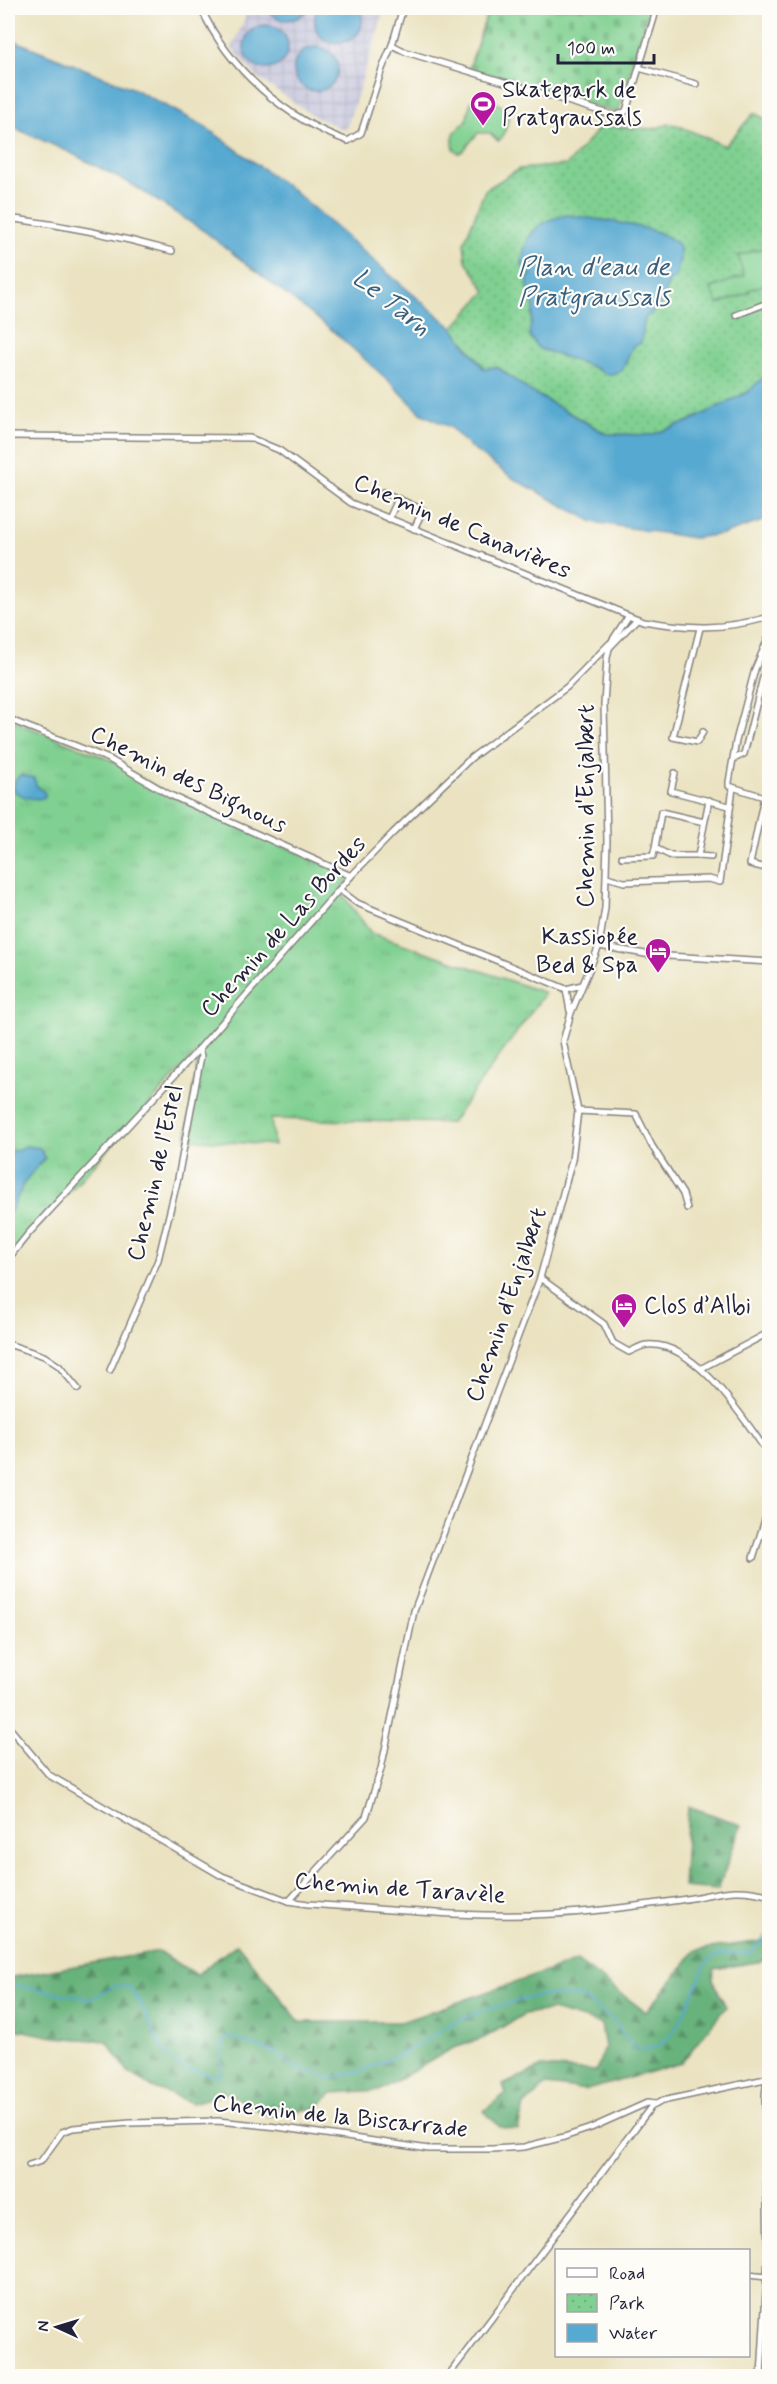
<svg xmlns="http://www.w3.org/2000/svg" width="777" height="2384" font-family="Mynerve,sans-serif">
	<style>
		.industrial { fill: url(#industrial-grid) }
		.grass { fill: url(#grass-tufts); stroke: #517966; stroke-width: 1.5 }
		.forest { fill: url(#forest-firs); stroke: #456a5b; stroke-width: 1.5 }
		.cemetery { fill: url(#cemetery-stones); stroke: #517966; stroke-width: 1.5 }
		.park { fill: url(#park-dots); stroke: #517966; stroke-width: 1.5 }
		.pitch { fill: #80d091; stroke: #517966; stroke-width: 1.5 }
		.water { fill: #56a9d1; stroke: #3c6686; stroke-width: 1.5 }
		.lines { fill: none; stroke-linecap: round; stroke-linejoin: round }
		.stream { stroke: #56a9d1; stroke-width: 2 }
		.street-casing { stroke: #86827e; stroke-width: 8 }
		.street { stroke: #fff; stroke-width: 5 }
		.labels { text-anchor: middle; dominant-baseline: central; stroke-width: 4.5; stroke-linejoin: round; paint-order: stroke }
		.poi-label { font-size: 24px; fill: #22223b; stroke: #fdfcf7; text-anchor: start }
		.street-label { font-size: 24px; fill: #22223b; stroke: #fdfcf7 }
		.water-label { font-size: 26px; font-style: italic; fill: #395f7e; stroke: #fdfcf7 }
	</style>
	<defs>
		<pattern id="industrial-grid" width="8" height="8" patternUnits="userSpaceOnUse" patternTransform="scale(1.5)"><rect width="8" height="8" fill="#c2c2dc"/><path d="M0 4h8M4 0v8" fill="none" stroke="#a6a6be"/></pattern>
		<pattern id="grass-tufts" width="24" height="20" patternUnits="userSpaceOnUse" patternTransform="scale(1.5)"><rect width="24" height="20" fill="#80d091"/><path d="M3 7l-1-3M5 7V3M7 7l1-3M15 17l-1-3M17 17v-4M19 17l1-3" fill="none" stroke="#6eb27e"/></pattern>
		<pattern id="forest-firs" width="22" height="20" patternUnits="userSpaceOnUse" patternTransform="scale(1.5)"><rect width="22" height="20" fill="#68b27b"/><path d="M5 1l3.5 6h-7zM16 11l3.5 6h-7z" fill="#559066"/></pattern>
		<pattern id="cemetery-stones" width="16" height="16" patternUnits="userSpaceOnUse" patternTransform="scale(1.5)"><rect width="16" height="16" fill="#80d091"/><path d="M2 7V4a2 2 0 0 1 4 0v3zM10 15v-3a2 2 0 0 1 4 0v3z" fill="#6eb27e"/></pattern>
		<pattern id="park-dots" width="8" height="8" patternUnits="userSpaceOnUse" patternTransform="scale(1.5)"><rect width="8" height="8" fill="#80d091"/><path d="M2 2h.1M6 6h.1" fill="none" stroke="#6eb27e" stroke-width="1.8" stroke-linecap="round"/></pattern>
	</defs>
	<rect width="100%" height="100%" fill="#fdfcf7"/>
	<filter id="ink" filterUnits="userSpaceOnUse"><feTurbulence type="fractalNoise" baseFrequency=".0167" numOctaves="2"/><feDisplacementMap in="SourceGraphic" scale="12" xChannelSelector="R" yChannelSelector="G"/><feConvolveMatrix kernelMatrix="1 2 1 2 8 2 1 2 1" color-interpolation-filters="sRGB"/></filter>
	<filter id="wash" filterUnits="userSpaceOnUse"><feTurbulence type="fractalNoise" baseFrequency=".008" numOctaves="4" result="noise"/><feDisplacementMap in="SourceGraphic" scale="24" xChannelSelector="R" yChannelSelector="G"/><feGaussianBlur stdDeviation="1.35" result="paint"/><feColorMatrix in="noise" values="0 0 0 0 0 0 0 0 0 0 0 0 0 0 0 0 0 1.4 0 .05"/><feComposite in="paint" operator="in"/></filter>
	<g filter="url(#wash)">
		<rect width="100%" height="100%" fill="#eae2c0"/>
		<polygon class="industrial" points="249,8 385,8 346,130 317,118 258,78 232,48"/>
		<polygon class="grass" points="8,719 109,759 170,795 351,876 340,891 371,933 545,993 451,1123 271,1119 274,1145 186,1139 199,1050 8,1259"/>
		<g class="forest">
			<polygon points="688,1806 741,1825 718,1890 683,1887"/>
			<polygon points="769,1940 769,1960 714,1969 713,1980 726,2007 681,2063 587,2090 546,2085 524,2105 518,2130 500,2127 484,2111 506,2093 503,2085 542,2067 596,2071 605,2047 601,2024 552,2010 524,2014 484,2038 451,2049 381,2090 333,2093 315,2108 268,2116 228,2093 192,2103 150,2086 128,2072 107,2041 54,2037 8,2028 8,1978 159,1951 196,1975 237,1944 300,2022 401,2022 577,1961 646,2012 696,1950"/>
		</g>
		<polygon class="cemetery" points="489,8 649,8 618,113 469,69"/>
		<polygon class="park" points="754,113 769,121 769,372 748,392 690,421 651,435 607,434 530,391 497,367 484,368 453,328 486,291 466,261 464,243 485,190 519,169 567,165 601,126 653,129 669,124 677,125 725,146"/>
		<g class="pitch">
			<path d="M478,97C507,104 516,111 501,139L498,141L490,133H478L463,151L459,153L454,149C451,134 454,131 466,122L471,101Z"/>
			<polygon points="769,246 769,283 749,290 749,293 718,304 711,288 744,276 738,256"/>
		</g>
		<g class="water">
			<path d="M267,8H308C298,24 276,24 267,8Z"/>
			<path d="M317,8H359C379,49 301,59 317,8Z"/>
			<circle cx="266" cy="47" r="22"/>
			<polygon points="8,38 134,89 204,126 295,192 390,275 453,328 483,368 497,367 530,391 606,434 651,435 690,421 748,392 769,372 769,519 724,534 693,538 593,522 511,477 471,448 450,427 422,414 389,381 333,331 204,231 133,185 69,152 8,125"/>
			<circle cx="316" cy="69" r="22"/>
			<path d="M568,215C589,219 676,226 680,250C682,257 677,269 676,277L669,281C667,291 661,295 660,306L645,318L641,343L633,346L622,371L608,375L590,366L538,348L529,335L534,306L528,290V277L532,275L522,265C523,235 539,219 568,215Z"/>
			<path d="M20,775L34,778L36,785L45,793V797C36,801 20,797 13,790C13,783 15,779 20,775Z"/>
			<polygon points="26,1146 40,1148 45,1158 25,1181 8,1217 8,1153"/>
		</g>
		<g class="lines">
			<path class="stream" d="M8,1984L91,1999L114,1986L129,1987C149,2008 155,2056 183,2067C193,2071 205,2073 215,2076L220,2075C223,2063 216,2043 230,2037L275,2053L296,2068L332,2078L361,2071L406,2052L449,2025L481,2011L540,1995L581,1997L612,2019L634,2048C671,2057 685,2011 697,1985C702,1974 703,1964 713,1957C723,1951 739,1954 750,1953L766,1936H770"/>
		</g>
	</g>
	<g filter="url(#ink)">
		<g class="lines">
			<g class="street-casing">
				<g id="street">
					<path d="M201,8C228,68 285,119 348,141L361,133L382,69L392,45"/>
					<polyline points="403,8 392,45 406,52 616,116 626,111 657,8"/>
					<polyline points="762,8 770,14"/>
					<polyline points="639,68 696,84"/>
					<path d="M8,218C63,225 118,236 172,251"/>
					<polyline points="736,315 770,302"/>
					<path d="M8,436L250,438L279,450L351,503L643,621C691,629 722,630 770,617"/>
					<polyline points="383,492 423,510 414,529"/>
					<polyline points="389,519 398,499"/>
					<polyline points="700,628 673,737 697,742 703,732"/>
					<polyline points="770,634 755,669 736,741 729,782 729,786 764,797 750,864 770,869"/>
					<polyline points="610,647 637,619"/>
					<polyline points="8,719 109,759 170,795 351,876"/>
					<polyline points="734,759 744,754 768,657 766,647"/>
					<polyline points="675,773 671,791 729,806"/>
					<polyline points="704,822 661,812 655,848 671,856 698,856 709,800"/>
					<polyline points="698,856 711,857"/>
					<polyline points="622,857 653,856 655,848"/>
					<polyline points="607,877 624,882 709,879 720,882 733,788"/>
					<polyline points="340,890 357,903 566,989 582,985"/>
					<polyline points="599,946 651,955 770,962"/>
					<polyline points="566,989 570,1011"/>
					<polyline points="578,1111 636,1114 652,1146 683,1194 687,1208"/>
					<polyline points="8,1259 28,1234 199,1049 351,876 393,833 471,758 567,687 609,644"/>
					<path d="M540,1278L604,1324L613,1343L629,1352C634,1350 640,1346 646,1345C695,1339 745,1421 770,1456"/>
					<polyline points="8,1344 44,1356 59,1366 78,1389"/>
					<polyline points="702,1368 770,1332"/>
					<polyline points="110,1370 158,1260 178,1178 201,1056 199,1049"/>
					<polyline points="753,1558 770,1504"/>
					<path d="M8,1726L49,1775L222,1876L289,1901L308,1904C389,1909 472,1919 554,1914C596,1912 638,1906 680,1900C715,1895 733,1885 770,1896"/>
					<polyline points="289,1901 366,1817 381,1769 414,1611 540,1278 572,1160 578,1111 563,1041 571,1013 599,946 605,908 607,841 604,704 607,658 610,644 628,616"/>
					<polyline points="29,2165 41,2161 62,2132 73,2128 130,2123 218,2121 277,2127 429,2149 492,2149 524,2147 564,2137 591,2128 638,2107 647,2103 656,2104"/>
					<polyline points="748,2275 767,2277"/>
					<polyline points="448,2376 651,2107 662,2101 770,2078"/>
					<polyline points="761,2376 768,2257 765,2095 770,2057"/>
				</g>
			</g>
			<use href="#street" class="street"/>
		</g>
	</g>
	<defs>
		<g id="stadium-pin" transform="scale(1.35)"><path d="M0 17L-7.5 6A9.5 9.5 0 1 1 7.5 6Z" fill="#b5179e" stroke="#fdfcf7"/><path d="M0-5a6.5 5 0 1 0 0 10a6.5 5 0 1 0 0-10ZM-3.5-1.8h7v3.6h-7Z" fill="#fff"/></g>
		<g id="hotel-pin" transform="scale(1.35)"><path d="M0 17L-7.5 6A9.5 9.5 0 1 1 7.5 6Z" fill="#b5179e" stroke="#fdfcf7"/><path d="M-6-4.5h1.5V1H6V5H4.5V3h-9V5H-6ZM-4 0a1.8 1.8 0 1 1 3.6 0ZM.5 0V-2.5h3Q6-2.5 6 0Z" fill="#fff"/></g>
	</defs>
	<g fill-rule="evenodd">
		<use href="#stadium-pin" x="483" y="104"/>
		<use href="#hotel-pin" x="658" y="951"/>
		<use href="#hotel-pin" x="624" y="1306"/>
	</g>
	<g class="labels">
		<g class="poi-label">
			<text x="502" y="90">Skatepark de<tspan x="502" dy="28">Pratgraussals</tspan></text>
			<text x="638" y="937" text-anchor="end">Kassiopée<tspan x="638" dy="28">Bed &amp; Spa</tspan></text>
			<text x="644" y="1306">Clos d’Albi</text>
		</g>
		<g class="street-label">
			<text transform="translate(462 527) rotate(23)">Chemin de Canavières</text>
			<text transform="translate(188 780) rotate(26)">Chemin des Bignous</text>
			<text transform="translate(586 806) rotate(-90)">Chemin d'Enjalbert</text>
			<text transform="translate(284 927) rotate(-48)">Chemin de Las Bordes</text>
			<text transform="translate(156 1173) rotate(-77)">Chemin de l'Estel</text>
			<text transform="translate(507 1305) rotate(-71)">Chemin d'Enjalbert</text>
			<text transform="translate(400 1889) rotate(4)">Chemin de Taravèle</text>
			<text transform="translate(340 2117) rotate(6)">Chemin de la Biscarrade</text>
		</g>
		<g class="water-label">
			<text x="594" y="268">Plan d'eau de<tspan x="594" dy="30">Pratgraussals</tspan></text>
			<text transform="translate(391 303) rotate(38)">Le Tarn</text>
		</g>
	</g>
	<rect width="777" height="2384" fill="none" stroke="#fdfcf7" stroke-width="30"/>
	<rect x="555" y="2249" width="195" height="108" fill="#fdfcf7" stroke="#a5a5ac" stroke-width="1.5"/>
	<rect x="567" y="2268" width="30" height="9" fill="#ffffff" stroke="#a5a5ac" stroke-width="1.5"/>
	<text x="609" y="2279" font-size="18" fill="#22223b">Road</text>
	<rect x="567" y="2294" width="30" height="18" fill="url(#park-dots)" stroke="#a5a5ac" stroke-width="1.5"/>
	<text x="609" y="2309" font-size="18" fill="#22223b">Park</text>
	<rect x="567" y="2324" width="30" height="18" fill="#56a9d1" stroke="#a5a5ac" stroke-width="1.5"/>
	<text x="609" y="2339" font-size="18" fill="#22223b">Water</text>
	<g transform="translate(57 2327) rotate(274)" stroke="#fdfcf7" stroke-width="4.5" paint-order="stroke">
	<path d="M0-4.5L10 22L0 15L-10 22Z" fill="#22223b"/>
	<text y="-9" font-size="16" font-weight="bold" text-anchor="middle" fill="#22223b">N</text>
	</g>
	<path d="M558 54v9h96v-9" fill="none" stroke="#22223b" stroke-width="3"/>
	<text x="567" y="54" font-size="18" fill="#22223b" stroke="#fdfcf7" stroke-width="4.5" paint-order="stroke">100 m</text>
</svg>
